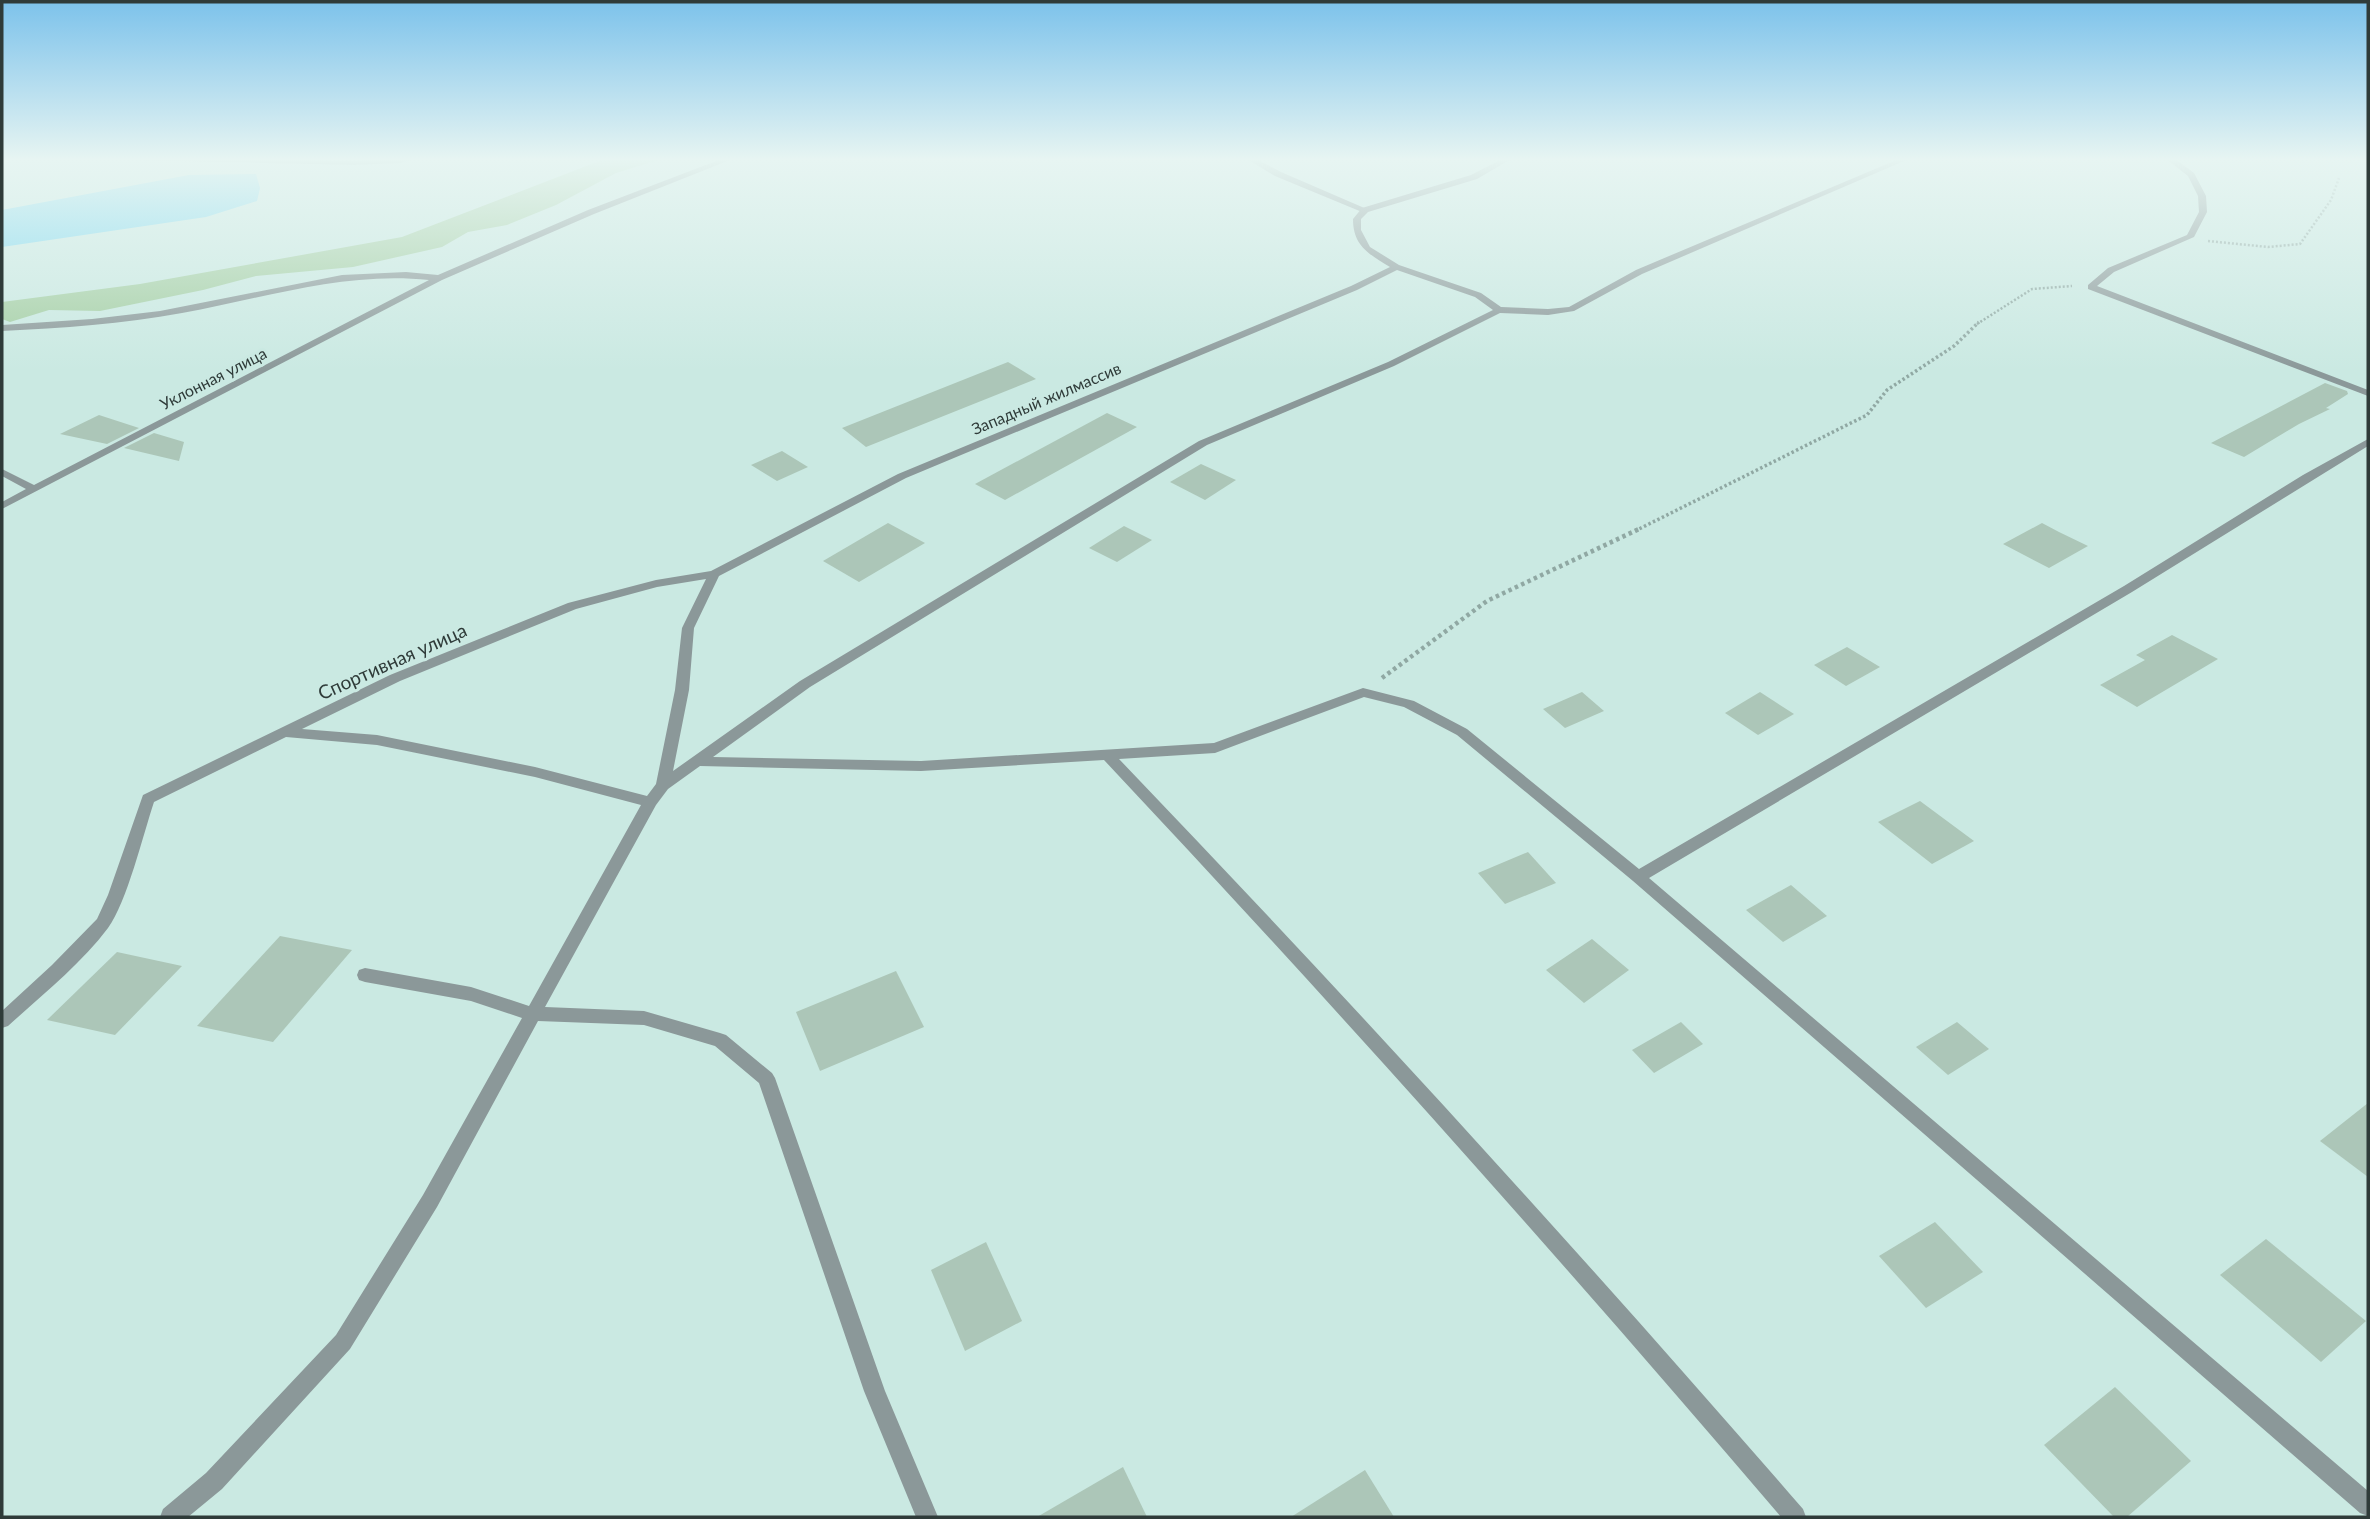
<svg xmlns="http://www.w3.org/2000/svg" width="2370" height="1519" font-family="Lato,sans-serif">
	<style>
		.green { fill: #a4cea3 }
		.water { fill: #7bd7f0 }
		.building { fill: #acc6b8 }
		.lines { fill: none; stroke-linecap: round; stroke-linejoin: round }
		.path-far2 { stroke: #90a8a3; stroke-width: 2.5; stroke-dasharray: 2 2; stroke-linecap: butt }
		.path-far1 { stroke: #90a8a3; stroke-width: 3.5; stroke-dasharray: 2.5 2.5; stroke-linecap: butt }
		.path { stroke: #90a8a3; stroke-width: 4.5; stroke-dasharray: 3.5 3.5; stroke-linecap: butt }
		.lane { fill: #8b9899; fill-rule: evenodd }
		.street { fill: #8b9899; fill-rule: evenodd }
		.labels { text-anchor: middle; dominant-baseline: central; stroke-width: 6; stroke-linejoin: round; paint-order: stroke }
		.far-street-label { font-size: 16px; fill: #2f3b39; stroke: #cae9e2 }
		.street-label { font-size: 19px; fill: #2f3b39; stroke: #cae9e2 }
	</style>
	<rect width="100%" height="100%" fill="#cae9e2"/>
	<polygon class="green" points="607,158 665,158 616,173 556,205 507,225 468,232 442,247 353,267 256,276 203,290 100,311 49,310 10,322 2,319 2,302 140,284 402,237"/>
	<polygon class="water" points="256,174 260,188 257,201 206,217 2,247 2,210 189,175"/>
	<g class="building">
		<polygon points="1008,362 1036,379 866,447 842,428"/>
		<polygon points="2325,383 2347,391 2348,394 2326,408 2330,409 2299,424 2244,457 2211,443"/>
		<polygon points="1107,413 1137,427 1005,500 975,484"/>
		<polygon points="99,415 139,428 107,444 60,434"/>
		<polygon points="154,433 184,442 179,461 124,448"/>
		<polygon points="782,451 808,467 777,481 751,465"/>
		<polygon points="1201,464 1236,480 1205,500 1170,482"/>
		<polygon points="888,523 925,543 859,582 823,561"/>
		<polygon points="2042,523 2059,532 2088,546 2049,568 2003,544"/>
		<polygon points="1124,526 1152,540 1117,562 1089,548"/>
		<polygon points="2172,635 2218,659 2137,707 2100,685 2145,660 2136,655"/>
		<polygon points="1847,647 1880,667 1846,686 1814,665"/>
		<polygon points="1582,692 1604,711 1565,728 1543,709"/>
		<polygon points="1760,692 1794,714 1758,735 1725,713"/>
		<polygon points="1920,801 1974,841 1932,864 1878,822"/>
		<polygon points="1528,852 1556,883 1505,904 1478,873"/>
		<polygon points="1791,885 1827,916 1783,942 1746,910"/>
		<polygon points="280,936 352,950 273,1042 197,1026"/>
		<polygon points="1592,939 1629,970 1584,1003 1546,970"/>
		<polygon points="117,952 182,966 115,1035 47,1020"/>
		<polygon points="896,971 924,1027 820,1071 796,1012"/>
		<polygon points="1681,1022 1703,1044 1654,1073 1632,1050"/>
		<polygon points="1957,1022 1989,1049 1948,1075 1916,1047"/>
		<polygon points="2368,1103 2368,1177 2320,1141"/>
		<polygon points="1935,1222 1983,1272 1926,1308 1879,1256"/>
		<polygon points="2266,1239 2366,1321 2321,1362 2220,1275"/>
		<polygon points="986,1242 1022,1321 965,1351 931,1270"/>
		<polygon points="2115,1387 2191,1461 2127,1517 2114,1517 2044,1445"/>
		<polygon points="1123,1467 1147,1517 1037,1517"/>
		<polygon points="1365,1470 1394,1517 1291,1517"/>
	</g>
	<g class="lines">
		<g class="path-far2">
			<polyline points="2208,241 2268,247 2300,244 2331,200 2339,178"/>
			<polyline points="1977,324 2032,289 2072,286"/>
		</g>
		<polyline class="path-far1" points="1635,531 1867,415 1887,390 1954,346 1979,322"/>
		<polyline class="path" points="1382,678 1487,601 1639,529"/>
		<polygon class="lane" points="1245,158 1254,158 1281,172 1369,210 1362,212 1275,176"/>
		<g class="street">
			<polygon points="124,158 354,161 416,158 401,163 354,165 128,160"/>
			<path d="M724,158H735L594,214L442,280L2,509V502L26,489L2,476V469L34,485L429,280C345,271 265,298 182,313C123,324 62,328 2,331V325L92,319L160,311L342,275L406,272L438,275L588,210Z"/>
			<path d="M1504,158H1513L1477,179L1368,212L1361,219V230L1370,247L1399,265L1481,293L1501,307L1548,309L1569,307L1636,270L1901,158H1911L1642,274L1574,311L1548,315L1500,313L1394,366L1207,445L810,687L713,757L921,761L1214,743L1363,688L1414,701L1467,729L1639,869L2124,586L2303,475L2368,439V446L2132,592L1649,878L2368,1491V1516L2360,1513L1633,881L1457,735L1404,707L1364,697L1215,753L1119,759C1353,1003 1581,1253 1803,1509L1806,1517H1781C1561,1259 1336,1007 1104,760L921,771L700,766L668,789L656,805L545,1007L644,1011L720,1033L726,1035L772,1073L775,1078L885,1391L938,1517H916L864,1391L759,1083L715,1046L644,1025L538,1021L437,1207L350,1349L222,1489L188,1517H160L163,1509L206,1473L336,1335L423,1195L522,1018L471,1001L365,982L359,980L357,975L359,970L365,968L471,987L529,1006L641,805L535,777L377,745L286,737L154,802C143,835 127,902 108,928C81,964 41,996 8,1026L2,1028V1011L52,965L97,919L108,895L143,795L390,675L568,603L656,580L711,571L898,474L1351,286L1390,267C1369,254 1353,246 1353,219L1362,208L1471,175ZM1397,270L1475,297L1493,310L1388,362L1199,441L800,681L673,771L689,690L694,628L719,576L906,478L1357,290ZM706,579L682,628L675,690L656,784L647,796L535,767L377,735L302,729L400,681L576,609L657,587Z"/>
			<polygon points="2165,158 2174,158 2194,173 2206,196 2207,212 2194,237 2114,272 2097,286 2368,390 2368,396 2088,289 2088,285 2108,268 2187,235 2199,212 2198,196 2188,176"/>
		</g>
	</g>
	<linearGradient id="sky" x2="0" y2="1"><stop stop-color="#7cc2eb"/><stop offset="0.43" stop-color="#e7f5f2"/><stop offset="1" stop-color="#e7f5f2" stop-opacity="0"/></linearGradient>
	<rect width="2370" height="371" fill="url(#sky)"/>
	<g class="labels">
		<g class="far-street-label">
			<text transform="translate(213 378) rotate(-27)">Уклонная улица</text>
			<text transform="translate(1046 398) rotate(-23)">Западный жилмассив</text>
		</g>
		<g class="street-label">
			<text transform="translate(392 661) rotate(-24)">Спортивная улица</text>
		</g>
	</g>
	<rect width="2370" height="1519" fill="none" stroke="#2f3b39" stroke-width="7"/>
</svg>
